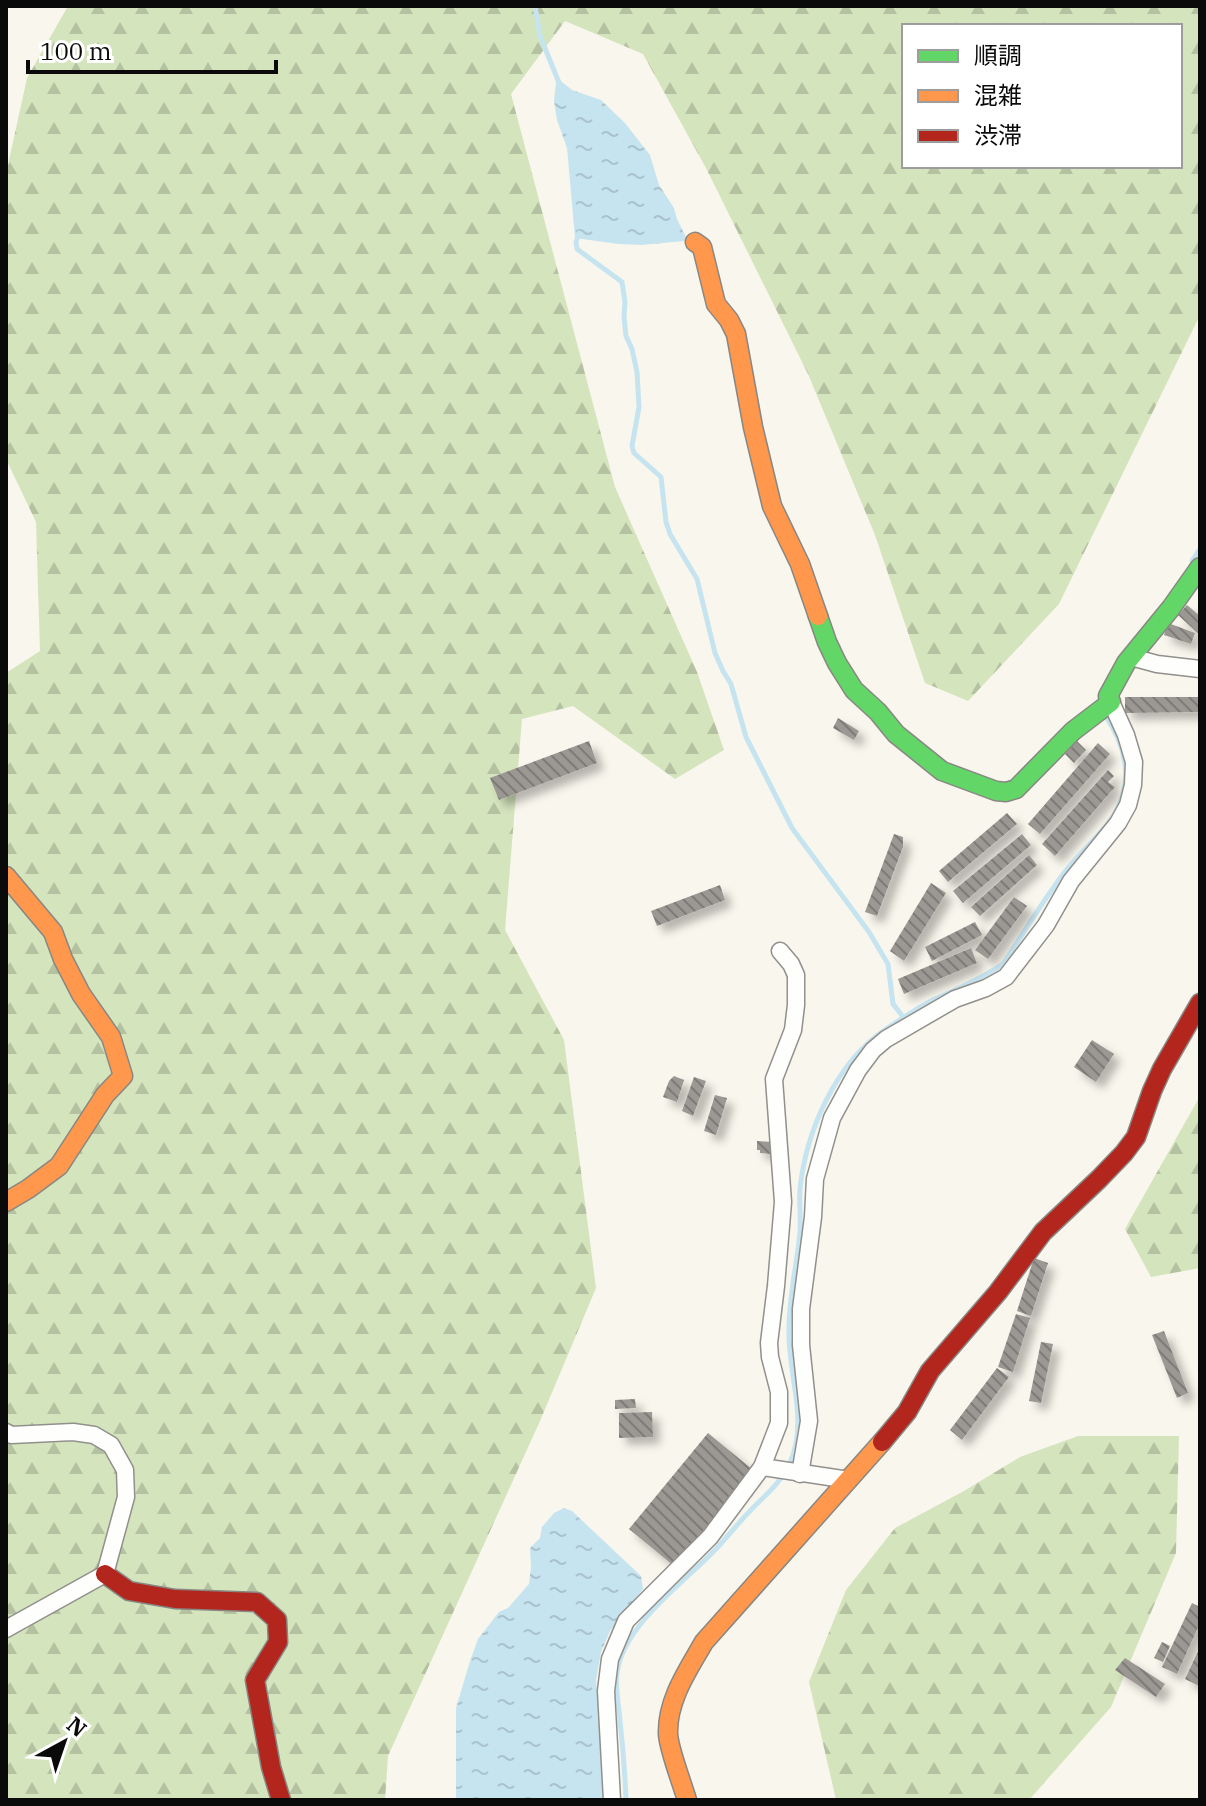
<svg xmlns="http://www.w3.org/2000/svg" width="1206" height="1806" font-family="'IBM Plex Serif','Noto Sans JP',serif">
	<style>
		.forest { fill: url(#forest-firs); fill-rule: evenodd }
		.water { fill: url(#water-ripples) }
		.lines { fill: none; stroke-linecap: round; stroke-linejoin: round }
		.stream { stroke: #c6e4f0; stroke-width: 5 }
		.building { fill: url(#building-back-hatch); filter: url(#shadow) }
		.street-casing { stroke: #92908c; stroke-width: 19 }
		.fast-casing { stroke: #888783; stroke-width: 21 }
		.slow-casing { stroke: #888783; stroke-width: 21 }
		.jam-casing { stroke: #888783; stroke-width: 21 }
		.street { stroke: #fefefc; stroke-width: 16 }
		.fast { stroke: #63d668; stroke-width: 18 }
		.slow { stroke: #ff974d; stroke-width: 18 }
		.jam { stroke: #b3261e; stroke-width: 18 }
	</style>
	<defs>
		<pattern id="forest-firs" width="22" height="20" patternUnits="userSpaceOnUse" patternTransform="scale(2)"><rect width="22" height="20" fill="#d4e4bd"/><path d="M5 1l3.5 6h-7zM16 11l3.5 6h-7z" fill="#b5c2a1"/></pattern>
		<pattern id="water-ripples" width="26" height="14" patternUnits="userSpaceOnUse" patternTransform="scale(2)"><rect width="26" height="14" fill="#c6e4f0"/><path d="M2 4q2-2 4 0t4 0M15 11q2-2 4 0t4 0" fill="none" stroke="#a9c2cc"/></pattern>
		<pattern id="building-back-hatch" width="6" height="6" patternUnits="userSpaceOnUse" patternTransform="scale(2)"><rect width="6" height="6" fill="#9b9894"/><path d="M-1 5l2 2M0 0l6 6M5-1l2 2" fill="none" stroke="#7d7a77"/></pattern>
		<filter id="shadow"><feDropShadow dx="7" dy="7" stdDeviation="4" flood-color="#0004"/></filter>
	</defs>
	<rect width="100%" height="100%" fill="#f9f6ed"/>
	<g class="forest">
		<path d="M68,6H1200V315L1059,604L968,701L925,683L875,535L808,374L706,168L643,54L565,21L511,94L615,487L697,672L724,750L675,779L573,706L522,719L505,930L564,1040L596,1288L540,1421L388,1756L385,1800H6V673L40,651L36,522L6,459V174L27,78ZM904,26H1180V166H904Z"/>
		<polygon points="1200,1096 1200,1268 1151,1277 1125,1229"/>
		<polygon points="1078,1436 1179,1436 1176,1553 1111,1707 1029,1800 836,1800 809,1682 846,1590 895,1528 964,1491 1020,1457"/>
	</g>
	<g class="water">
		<polygon points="556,82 562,82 572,90 601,100 625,123 650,155 659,185 674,208 677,219 686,237 684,241 642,245 618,244 575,238 567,148 557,120 554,101"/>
		<polygon points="564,1508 572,1511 641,1576 643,1589 610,1631 601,1652 596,1680 607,1800 456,1800 456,1708 470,1661 478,1639 499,1612 508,1608 529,1584 531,1567 530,1548 540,1538 542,1527 554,1513"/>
	</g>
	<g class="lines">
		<g class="stream">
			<polyline points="535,6 540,36 560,85"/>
			<polyline points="579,233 576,242 577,249 622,282 625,302 624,317 626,336 632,349 637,372 639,407 632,446 634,453 661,477 666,522 670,534 697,579 715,653 723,671 731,684 746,737 792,828 869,932 888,964 893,1004 904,1018"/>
			<polyline points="1192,561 1200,549"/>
			<path d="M626,1800C625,1774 623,1747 620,1721C619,1705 615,1690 617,1673C623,1626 682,1584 713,1552C726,1539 737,1524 750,1511C764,1496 780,1484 789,1465C809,1423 789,1379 789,1334C788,1300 797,1266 800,1232C801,1218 799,1203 800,1189C806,1131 836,1062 886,1029C901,1019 917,1008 933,1000C957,989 981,979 1003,964C1023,934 1042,902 1064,873C1078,855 1095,840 1109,822C1135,787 1128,748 1104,714"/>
		</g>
	</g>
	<g class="building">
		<polygon points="1187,605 1200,616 1200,635 1178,615"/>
		<polygon points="1168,623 1195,633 1191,644 1164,635"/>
		<polygon points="1125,697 1200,697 1200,712 1125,713"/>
		<polygon points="838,718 859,731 854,740 833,728"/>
		<polygon points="589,741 597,763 499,800 490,778"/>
		<polygon points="1077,741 1086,750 1074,763 1065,754"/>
		<polygon points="1098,743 1110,754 1040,834 1028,824"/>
		<polygon points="1108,770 1114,776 1108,782 1115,787 1055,856 1042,844"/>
		<polygon points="1007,813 1017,824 948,882 939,871"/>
		<polygon points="894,834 903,837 903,847 877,916 865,912"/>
		<polygon points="1022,834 1031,845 963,903 953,891"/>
		<polygon points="1029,855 1037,865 980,916 971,907"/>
		<polygon points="931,883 946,893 904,961 890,951"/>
		<polygon points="720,885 725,900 657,926 651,911"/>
		<polygon points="1014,897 1027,906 988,959 975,950"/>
		<polygon points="975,922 982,935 932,961 925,947"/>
		<polygon points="971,948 977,963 904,994 898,979"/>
		<polygon points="1092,1040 1114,1054 1096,1082 1074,1067"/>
		<polygon points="674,1076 684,1080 677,1102 663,1097 669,1081"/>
		<polygon points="694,1077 706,1081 693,1116 682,1111"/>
		<polygon points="715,1095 727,1098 716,1135 704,1131"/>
		<polygon points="757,1141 772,1142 771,1154 760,1153 760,1150 757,1150"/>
		<polygon points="1034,1258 1048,1263 1031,1316 1017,1311"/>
		<polygon points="1016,1314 1030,1318 1013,1372 998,1367"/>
		<polygon points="1164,1331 1188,1393 1177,1398 1152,1335"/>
		<polygon points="1041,1342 1053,1344 1041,1403 1029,1401"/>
		<polygon points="997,1368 1009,1377 962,1440 950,1430"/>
		<polygon points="635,1399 636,1408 615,1409 615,1400"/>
		<polygon points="652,1412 653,1437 619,1438 619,1413"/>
		<polygon points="708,1433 753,1470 674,1566 629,1529"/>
		<polygon points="1192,1603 1200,1607 1200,1623 1177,1674 1162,1667"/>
		<polygon points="1162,1642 1170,1646 1163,1662 1154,1658"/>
		<polygon points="1200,1647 1200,1684 1199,1686 1185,1679"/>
		<polygon points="1125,1658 1165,1684 1156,1697 1115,1670"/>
	</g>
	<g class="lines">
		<g class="street-casing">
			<g id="street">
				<polyline points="1131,657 1157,664 1200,669"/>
				<polyline points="6,1432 11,1435 73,1432 94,1435 111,1445 125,1470 126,1497 105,1574 6,1629"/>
				<polyline points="762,1467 849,1480"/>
				<polyline points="800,1474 809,1421 801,1345 801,1309 813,1217 815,1179 832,1118 858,1070 873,1050 886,1039 955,999 986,988 1006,977 1046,925 1071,881 1118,823 1128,805 1133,785 1134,762 1126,735 1111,702"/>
				<polyline points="612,1800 606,1691 610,1659 626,1621 710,1537 762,1467 779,1423 779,1392 770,1357 769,1343 776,1286 783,1202 774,1079 793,1030 796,1005 796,975 791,964 780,951"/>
			</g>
		</g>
		<g class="fast-casing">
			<polyline id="fast" points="818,616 827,642 837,663 854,690 878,712 896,734 942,771 996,791 1006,792 1016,789 1073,731 1111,702 1108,696 1126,663 1171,608 1200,567"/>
		</g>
		<g class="slow-casing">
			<g id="slow">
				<polyline points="695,242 702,247 716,304 729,320 736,334 753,427 772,506 800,564 818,616"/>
				<polyline points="6,876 53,932 63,959 81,994 111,1037 123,1076 105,1095 59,1166 28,1189 6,1202"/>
				<path d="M687,1800C682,1783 669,1750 668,1734C667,1700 688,1670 704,1642L882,1442"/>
			</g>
		</g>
		<g class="jam-casing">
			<g id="jam">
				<polyline points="882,1442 907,1412 930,1371 998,1292 1043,1232 1099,1179 1124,1153 1136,1137 1152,1091 1162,1069 1200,1003"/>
				<polyline points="105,1574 129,1591 175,1599 257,1602 277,1620 278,1642 255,1680 271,1767 281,1800"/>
			</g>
		</g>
		<use href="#street" class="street"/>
		<use href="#fast" class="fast"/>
		<use href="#slow" class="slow"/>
		<use href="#jam" class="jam"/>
	</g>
	<rect width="1206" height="1806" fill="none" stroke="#0a0a0a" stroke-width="16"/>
	<rect x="902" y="24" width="280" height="144" fill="#ffffff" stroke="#9d9d9d" stroke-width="2"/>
	<rect x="918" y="50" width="40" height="12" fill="#63d668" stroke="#9d9d9d" stroke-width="2"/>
	<text x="974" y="64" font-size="24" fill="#0a0a0a">順調</text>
	<rect x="918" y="90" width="40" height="12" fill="#ff974d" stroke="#9d9d9d" stroke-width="2"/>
	<text x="974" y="104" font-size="24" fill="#0a0a0a">混雑</text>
	<rect x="918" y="130" width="40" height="12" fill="#b3261e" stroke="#9d9d9d" stroke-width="2"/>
	<text x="974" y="144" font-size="24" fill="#0a0a0a">渋滞</text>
	<g transform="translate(64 1742) rotate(40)" stroke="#ffffff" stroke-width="6" paint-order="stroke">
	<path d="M0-6L14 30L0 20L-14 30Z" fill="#0a0a0a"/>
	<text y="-12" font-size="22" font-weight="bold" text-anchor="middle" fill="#0a0a0a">N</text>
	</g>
	<path d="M28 60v12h248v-12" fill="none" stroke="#0a0a0a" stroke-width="4"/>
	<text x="40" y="60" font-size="24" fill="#0a0a0a" stroke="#ffffff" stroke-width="6" paint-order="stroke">100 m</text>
</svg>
